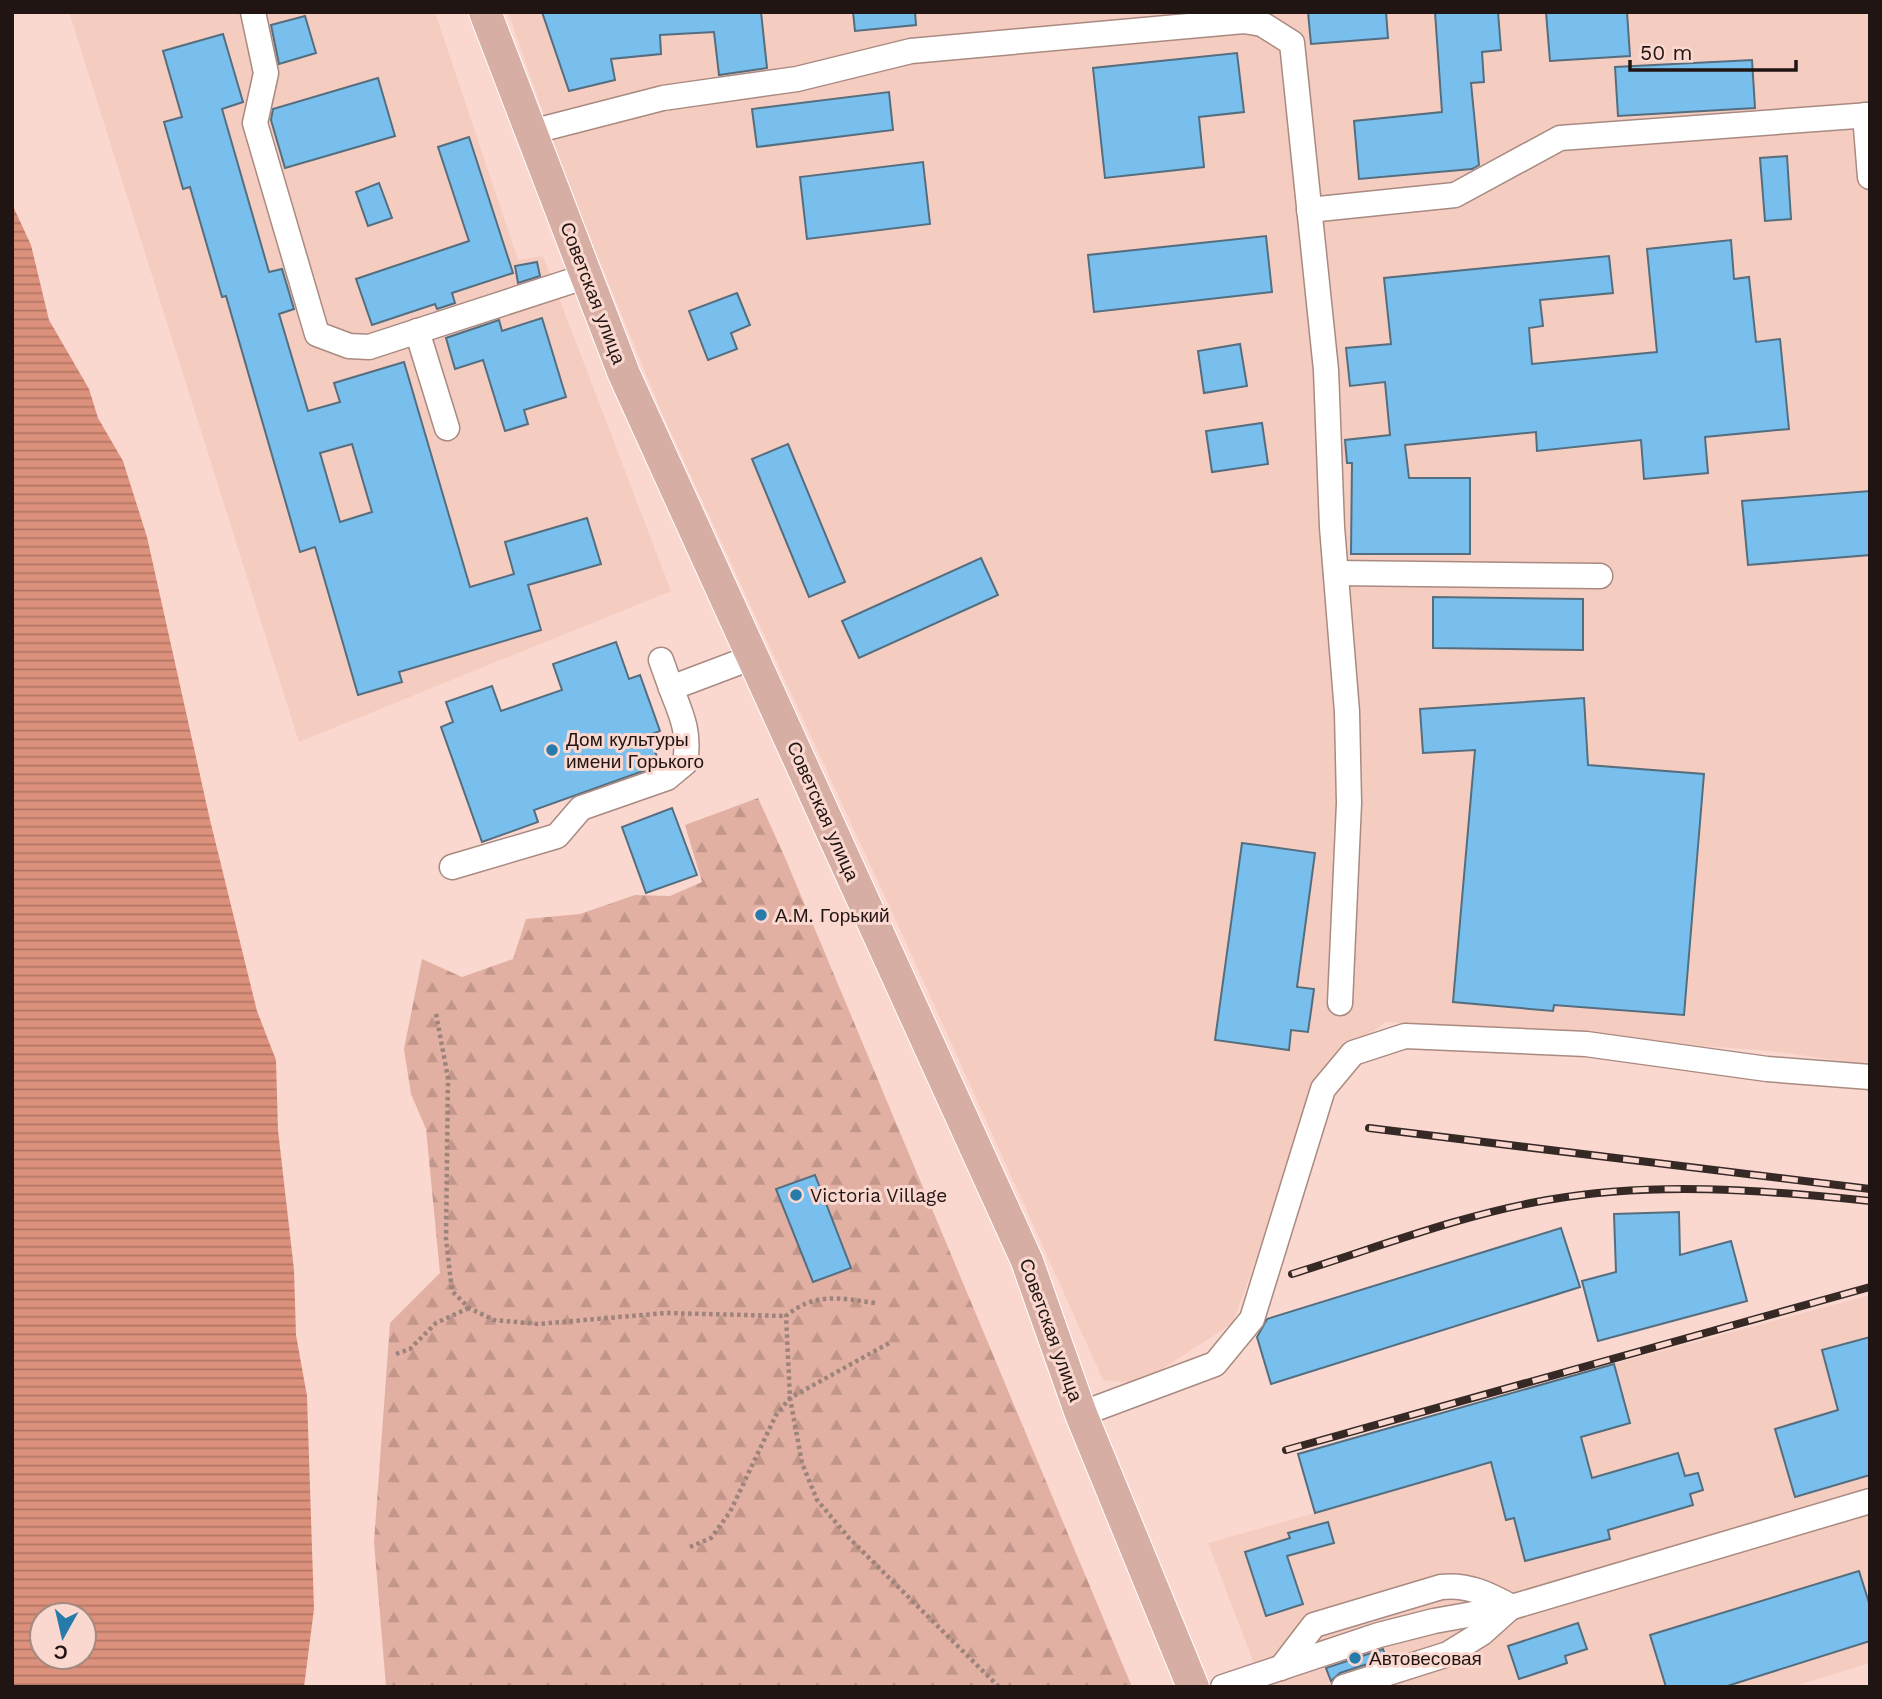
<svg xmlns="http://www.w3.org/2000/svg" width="1882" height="1699" font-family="'Work Sans',sans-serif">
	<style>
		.built { fill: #f5ccc0 }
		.forest { fill: url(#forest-firs) }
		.water { fill: url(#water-rules); fill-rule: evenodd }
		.building { fill: #79bfed; stroke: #556e7f; stroke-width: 2; fill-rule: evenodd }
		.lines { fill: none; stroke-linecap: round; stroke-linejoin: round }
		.minor-casing { stroke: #a98a81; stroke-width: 27 }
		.major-casing { stroke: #fff; stroke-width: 34 }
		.path { stroke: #9c847d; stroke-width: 4.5; stroke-dasharray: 3.5 3.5; stroke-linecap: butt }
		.minor { stroke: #fff; stroke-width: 24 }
		.major { stroke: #d7aea3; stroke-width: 32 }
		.rail-casing { stroke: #362925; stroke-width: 8 }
		.rail { stroke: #fad8cf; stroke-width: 5; stroke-dasharray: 16; stroke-linecap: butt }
		.poi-dot { fill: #277bab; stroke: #fad8cf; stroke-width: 2.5 }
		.labels { text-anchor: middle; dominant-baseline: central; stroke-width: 6; stroke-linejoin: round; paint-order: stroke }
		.street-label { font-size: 19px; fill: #201512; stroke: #fad8cf }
		.poi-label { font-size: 19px; fill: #201512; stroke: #fad8cf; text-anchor: start }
	</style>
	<defs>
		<pattern id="forest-firs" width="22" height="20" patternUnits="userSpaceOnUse" patternTransform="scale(1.75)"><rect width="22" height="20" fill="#e2b0a2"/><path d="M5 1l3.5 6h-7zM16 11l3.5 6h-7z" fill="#c2968a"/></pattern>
		<pattern id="water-rules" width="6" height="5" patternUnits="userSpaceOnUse" patternTransform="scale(1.75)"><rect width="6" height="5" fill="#dc917c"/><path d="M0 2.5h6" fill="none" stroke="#b27564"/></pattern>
	</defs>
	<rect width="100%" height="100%" fill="#fad8cf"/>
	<g class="built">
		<polygon points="69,12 435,12 518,260 543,256 671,591 299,742"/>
		<polygon points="508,12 1870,12 1870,1065 1770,1051 1385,1022 1324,1070 1233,1323 1139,1384 1103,1380 903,936 662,413 568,184"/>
		<polygon points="1870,1295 1870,1663 1791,1687 1263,1687 1208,1543 1315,1513 1613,1364"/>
	</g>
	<polygon class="forest" points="758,798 786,860 1132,1687 386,1687 374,1542 390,1323 440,1273 426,1129 411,1094 404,1049 422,959 462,977 513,959 526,919 580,914 635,895 670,896 702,882 685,825"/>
	<path class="water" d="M12,204L31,245L49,320L89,389L98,418L123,461L147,537L210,820L257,1011L276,1060L278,1130L294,1270L296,1335L307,1396L314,1609L304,1687H12ZM42,1615H84V1657H42Z"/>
	<g class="building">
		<polygon points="542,12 761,12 767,68 719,75 714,32 660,35 661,54 611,59 615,80 569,91"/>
		<polygon points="853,12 915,12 916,25 855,31"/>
		<polygon points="1308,12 1386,12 1388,38 1311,44"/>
		<polygon points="1435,12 1498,12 1501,50 1482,52 1484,82 1471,83 1479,165 1472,169 1359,179 1354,121 1442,112"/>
		<polygon points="1546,12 1627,12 1630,56 1550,61"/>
		<polygon points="305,16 316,53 279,64 271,25"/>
		<path d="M223,34L243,102L222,109L269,272L282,269L294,309L279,314L308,411L340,402L334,383L404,362L470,587L514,574L505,542L587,518L601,564L528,585L541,630L399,672L402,682L358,695L315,547L300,552L226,296L222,297L190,187L183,189L164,122L182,117L163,51ZM352,444L372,512L340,522L320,453Z"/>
		<polygon points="1237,53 1244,112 1199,117 1204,167 1105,178 1093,68"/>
		<polygon points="1752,60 1755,108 1618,116 1615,67"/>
		<polygon points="378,78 395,136 285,168 271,120 273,109"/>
		<polygon points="889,92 893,130 757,147 752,109"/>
		<polygon points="469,137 513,273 452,293 455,303 437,309 435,304 372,325 356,279 469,241 438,147"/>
		<polygon points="1787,156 1791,219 1765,221 1760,158"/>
		<polygon points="923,162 930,224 807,239 800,177"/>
		<polygon points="379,183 392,218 368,226 356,192"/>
		<polygon points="1266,236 1272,292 1094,312 1088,255"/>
		<polygon points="1731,240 1734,279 1749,277 1756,342 1780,339 1789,429 1705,437 1708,473 1644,479 1641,440 1537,451 1536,432 1405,445 1409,478 1470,478 1470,554 1351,554 1352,463 1347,463 1345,440 1390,435 1385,382 1350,386 1346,348 1391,344 1384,278 1609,256 1613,293 1540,300 1543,326 1529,328 1532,364 1657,352 1647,249"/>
		<polygon points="537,262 540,276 518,283 515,266"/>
		<polygon points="737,293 750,325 731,333 737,349 708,360 689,311"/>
		<polygon points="542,318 566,397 524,410 528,424 505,431 483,360 455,369 446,338 499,320 502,331"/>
		<polygon points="1240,344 1247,386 1204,393 1198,351"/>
		<polygon points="1262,423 1268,464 1212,472 1206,431"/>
		<polygon points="788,444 845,582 809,597 752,459"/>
		<polygon points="1870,491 1870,555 1748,565 1742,501"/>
		<polygon points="981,558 998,595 859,658 842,621"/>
		<polygon points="1433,597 1583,599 1583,650 1433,648"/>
		<polygon points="616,642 629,679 640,675 660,731 649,735 660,765 534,810 538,822 482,842 441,727 453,722 446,702 492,686 501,711 562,690 553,664"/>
		<polygon points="1584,698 1588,765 1704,774 1684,1015 1554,1005 1553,1011 1453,1002 1475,750 1423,753 1420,709"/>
		<polygon points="672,808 697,875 646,893 622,827"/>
		<polygon points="1242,843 1315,853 1297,987 1314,989 1311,1011 1308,1032 1291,1030 1289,1050 1215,1040"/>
		<polygon points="815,1175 851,1268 813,1282 776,1189"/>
		<polygon points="1679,1212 1680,1255 1731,1241 1747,1301 1598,1341 1582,1281 1616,1272 1614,1214"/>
		<polygon points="1561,1228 1580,1287 1271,1384 1257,1337 1267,1319"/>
		<polygon points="1870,1337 1870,1475 1795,1497 1775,1429 1838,1410 1822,1350"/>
		<polygon points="1614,1364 1630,1423 1581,1437 1592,1478 1678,1453 1685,1476 1698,1473 1703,1490 1690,1494 1693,1505 1608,1530 1610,1539 1525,1561 1514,1518 1506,1520 1491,1462 1315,1513 1298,1454"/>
		<polygon points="1328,1522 1334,1543 1287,1556 1303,1604 1266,1616 1245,1552 1290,1538 1288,1533"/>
		<polygon points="1859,1571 1870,1606 1870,1641 1724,1687 1666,1687 1650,1635"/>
		<polygon points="1578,1623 1587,1649 1565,1656 1567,1663 1519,1679 1508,1646"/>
		<polygon points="1383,1649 1386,1658 1340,1673 1331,1681 1326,1668"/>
	</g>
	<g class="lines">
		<g class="minor-casing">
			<g id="minor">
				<polyline points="253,12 266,73 255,123 317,334 349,346 369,347 587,276"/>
				<polyline points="1865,115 1870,177"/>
				<polyline points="531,132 663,98 797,79 911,51 1244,21 1262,24 1292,43 1326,370 1332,527 1347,712 1349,803 1340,1003"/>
				<polyline points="1309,210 1455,195 1560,138 1870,115"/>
				<polyline points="417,331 447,428"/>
				<polyline points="1336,573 1600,576"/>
				<polyline points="661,660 671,688"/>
				<path d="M452,867L557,836L581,808L667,778L685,763C690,732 682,716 671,688L753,657"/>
				<polyline points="1081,1414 1215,1364 1252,1319 1323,1089 1353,1053 1405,1036 1586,1044 1767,1069 1870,1077"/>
				<path d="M1281,1668L1314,1625L1441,1587C1468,1584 1488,1594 1512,1607L1870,1501"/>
				<polyline points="1223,1687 1379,1635 1434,1621 1512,1607"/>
				<polyline points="1344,1687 1448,1654 1482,1633 1511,1607"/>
			</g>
		</g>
		<g class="major-casing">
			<polyline id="major" points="485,12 624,374 1027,1261 1081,1414 1193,1687"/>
		</g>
		<g class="path">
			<polyline points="436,1014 448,1078 446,1239 452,1291 469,1308 494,1320 538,1324 666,1313 786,1316"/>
			<path d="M875,1303C841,1298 814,1292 786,1316L790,1398L802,1463L817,1500L849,1538L999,1687"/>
			<polyline points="396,1354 410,1349 436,1323 469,1308"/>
			<polyline points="690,1547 711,1538 730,1512 776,1415 790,1398 891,1342"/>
		</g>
		<use href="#minor" class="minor"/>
		<use href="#major" class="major"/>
		<g class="rail-casing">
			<g id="rail">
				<polyline points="1369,1128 1870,1189"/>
				<path d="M1292,1274C1376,1248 1460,1215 1547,1200C1654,1181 1762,1190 1870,1201"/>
				<polyline points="1286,1450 1870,1287"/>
			</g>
		</g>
		<use href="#rail" class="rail"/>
	</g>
	<g class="poi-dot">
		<circle cx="552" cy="750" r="7"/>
		<circle cx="761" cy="915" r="7"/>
		<circle cx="796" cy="1195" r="7"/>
		<circle cx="1355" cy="1658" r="7"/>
	</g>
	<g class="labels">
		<g class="street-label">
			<text transform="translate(593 293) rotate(69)">Советская улица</text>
			<text transform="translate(823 811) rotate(66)">Советская улица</text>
			<text transform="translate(1051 1330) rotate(70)">Советская улица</text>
		</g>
		<g class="poi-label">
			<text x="566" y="739">Дом культуры<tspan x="566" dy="22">имени Горького</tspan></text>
			<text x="775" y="915">А.М. Горький</text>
			<text x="810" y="1195">Victoria Village</text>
			<text x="1369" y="1658">Автовесовая</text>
		</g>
	</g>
	<rect width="1882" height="1699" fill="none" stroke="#201512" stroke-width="28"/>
	<g transform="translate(63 1636) rotate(188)"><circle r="33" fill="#fad8cf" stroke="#a38a83" stroke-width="2"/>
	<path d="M0-5L12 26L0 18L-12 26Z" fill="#277bab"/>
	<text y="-10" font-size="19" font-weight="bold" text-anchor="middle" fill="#201512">С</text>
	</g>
	<path d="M1630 60v10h166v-10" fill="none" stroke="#201512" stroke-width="3.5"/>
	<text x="1640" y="60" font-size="21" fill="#201512" stroke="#fad8cf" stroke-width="5" paint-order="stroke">50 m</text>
</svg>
